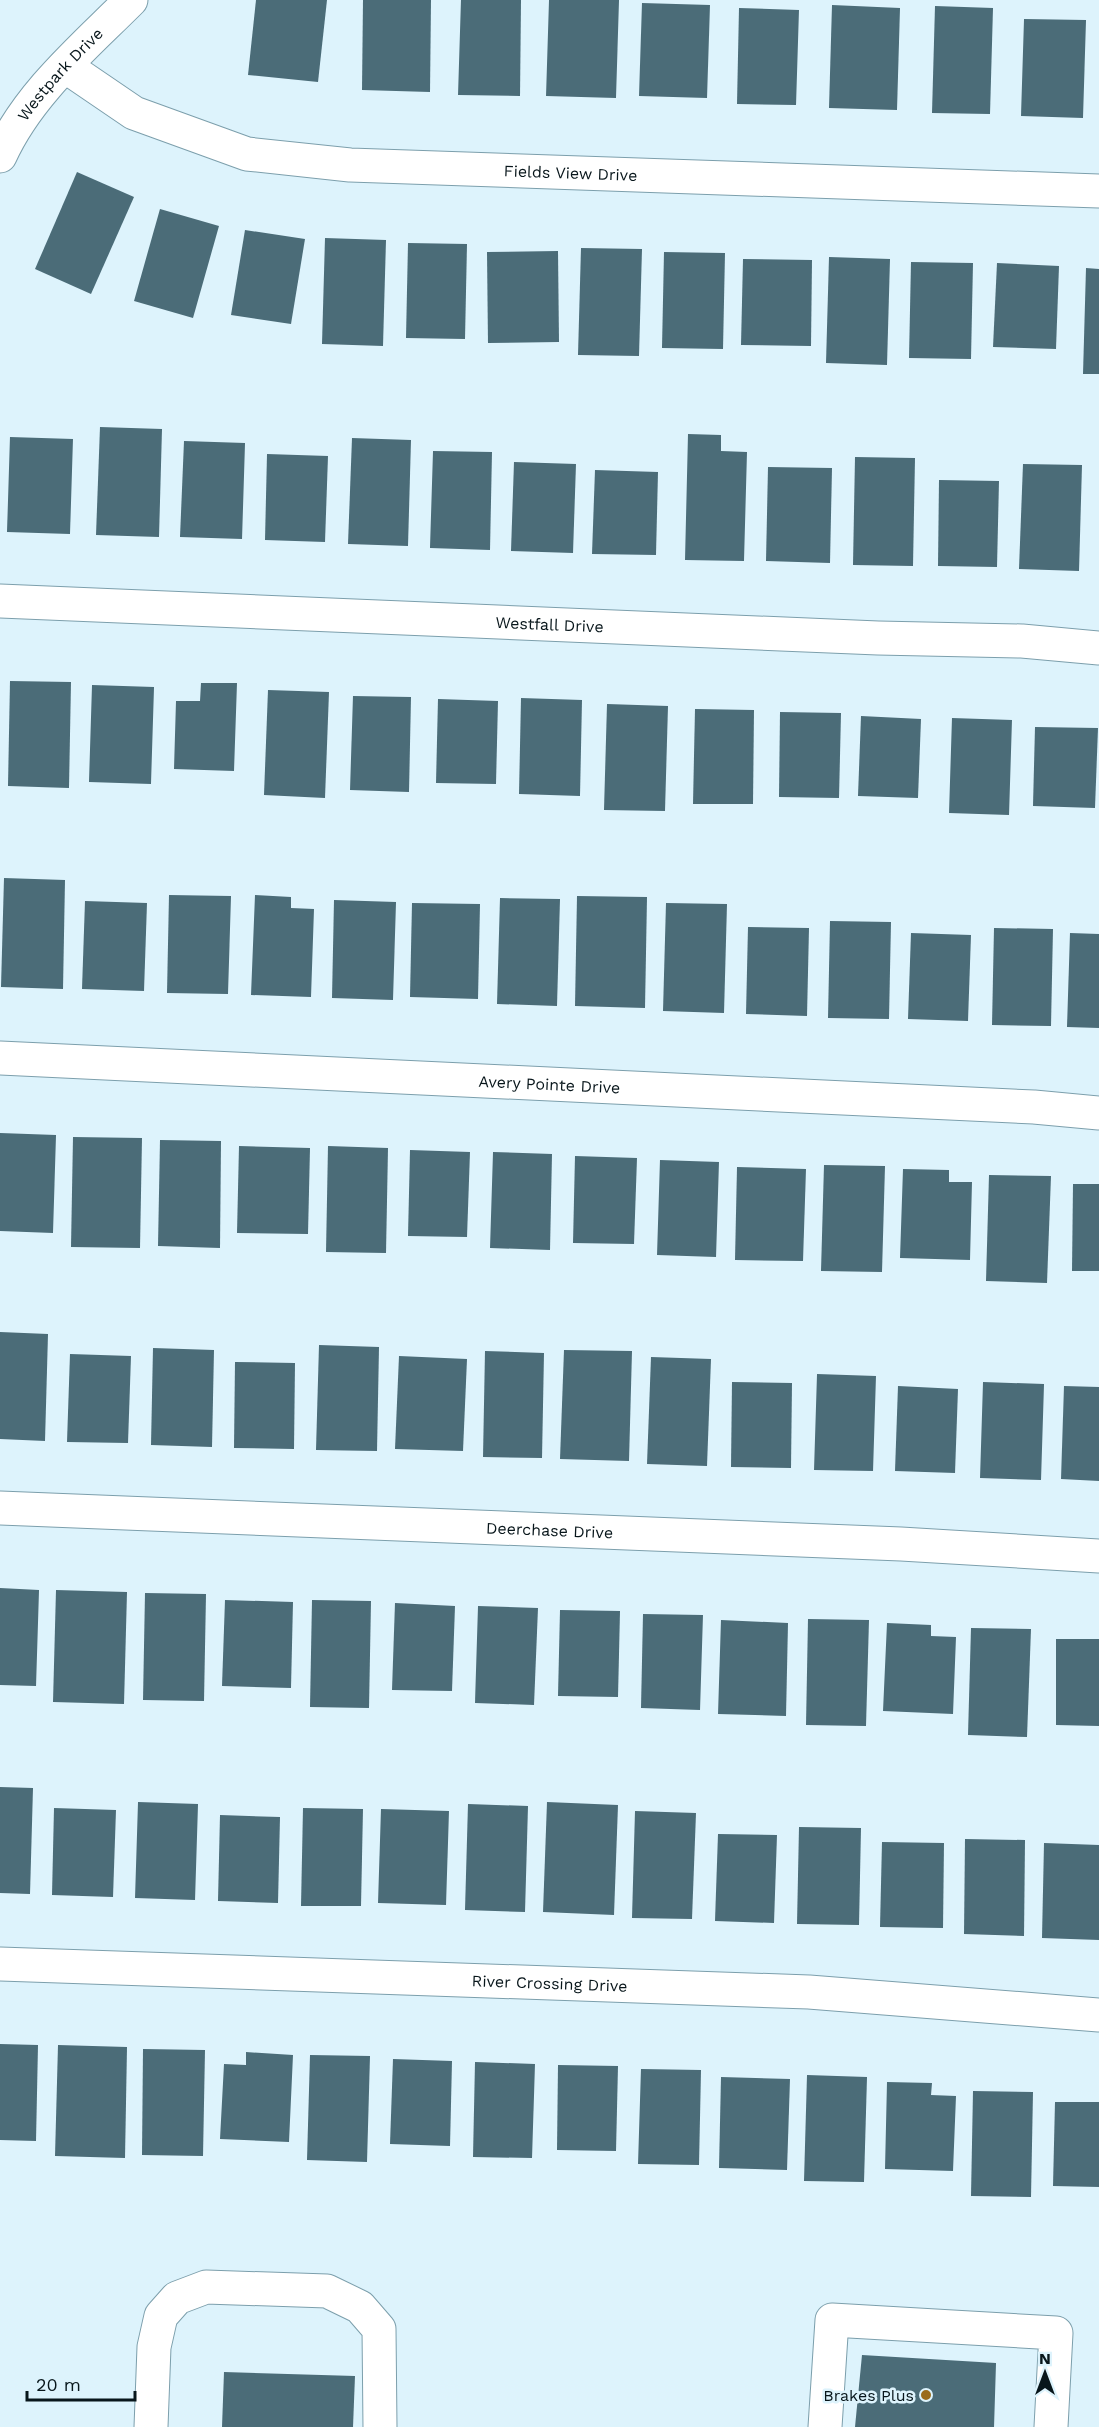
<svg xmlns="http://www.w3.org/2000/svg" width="1099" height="2427" font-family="'Work Sans',sans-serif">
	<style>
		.building { fill: #4b6c78 }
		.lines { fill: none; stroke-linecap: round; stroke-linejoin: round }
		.minor-casing { stroke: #7c9fac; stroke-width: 35 }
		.minor { stroke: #fff; stroke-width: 33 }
		.poi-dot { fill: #9a6c1c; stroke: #ddf3fc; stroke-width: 2 }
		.labels { text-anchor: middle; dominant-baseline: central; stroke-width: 5; stroke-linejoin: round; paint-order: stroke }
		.street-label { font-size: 16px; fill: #08161b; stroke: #ddf3fc }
		.poi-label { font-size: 16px; fill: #08161b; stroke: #ddf3fc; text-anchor: end }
	</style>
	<rect width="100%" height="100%" fill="#ddf3fc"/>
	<g class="building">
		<polygon points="256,0 327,0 318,82 248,75"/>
		<polygon points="363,0 431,0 430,92 362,90"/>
		<polygon points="461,0 521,0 520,96 458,95"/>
		<polygon points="549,0 619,0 616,98 546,96"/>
		<polygon points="642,3 710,5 707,98 639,96"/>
		<polygon points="832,5 900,8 897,110 829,108"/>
		<polygon points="935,6 993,8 990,114 932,113"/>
		<polygon points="739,8 799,10 796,105 737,104"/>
		<polygon points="1024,19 1086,20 1083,118 1021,116"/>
		<polygon points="77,172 134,197 91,294 35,269"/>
		<polygon points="160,209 219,226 193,318 134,301"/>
		<polygon points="245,230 305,239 291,324 231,315"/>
		<polygon points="325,238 386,240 383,346 322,344"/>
		<polygon points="408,243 467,244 465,339 406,338"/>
		<polygon points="581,248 642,249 639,356 578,355"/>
		<polygon points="558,251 559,342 488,343 487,252"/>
		<polygon points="664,252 725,253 723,349 662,348"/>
		<polygon points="829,257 890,259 887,365 826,363"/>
		<polygon points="743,259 812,260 811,346 741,345"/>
		<polygon points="911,262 973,263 971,359 909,358"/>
		<polygon points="997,263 1059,266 1056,349 993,347"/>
		<polygon points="1086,268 1099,269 1099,374 1083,374"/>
		<polygon points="100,427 162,429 159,537 96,535"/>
		<polygon points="688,434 721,435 721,451 747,452 744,561 685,560"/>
		<polygon points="10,437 73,439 70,534 7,532"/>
		<polygon points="352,438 411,440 408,546 348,544"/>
		<polygon points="184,441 245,443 242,539 180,537"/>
		<polygon points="433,451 492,452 490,550 430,548"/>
		<polygon points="267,454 328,456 325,542 265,540"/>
		<polygon points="855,457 915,458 913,566 853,565"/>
		<polygon points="514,462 576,464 573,553 511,551"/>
		<polygon points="1023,464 1082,465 1079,571 1019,569"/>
		<polygon points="768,467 832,468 830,563 766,561"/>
		<polygon points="595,470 658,472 656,555 592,554"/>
		<polygon points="939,480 999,481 997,567 938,566"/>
		<polygon points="10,681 71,682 69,788 8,786"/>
		<polygon points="201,683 237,683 234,771 174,769 176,701 200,701"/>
		<polygon points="92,685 154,687 151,784 89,782"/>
		<polygon points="268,690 329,692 325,798 264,795"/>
		<polygon points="353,696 411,697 409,792 350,790"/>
		<polygon points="521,698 582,700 580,796 519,794"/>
		<polygon points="438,699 498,701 496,784 436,783"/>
		<polygon points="607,704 668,706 665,811 604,810"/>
		<polygon points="695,709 754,710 753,804 693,804"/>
		<polygon points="780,712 841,713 839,798 779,797"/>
		<polygon points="861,716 921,719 918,798 858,796"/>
		<polygon points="952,718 1012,720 1009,815 949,813"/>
		<polygon points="1035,727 1098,728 1095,808 1033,806"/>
		<polygon points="4,878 65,880 63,989 1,987"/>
		<polygon points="169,895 231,896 228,994 167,993"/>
		<polygon points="255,895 291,897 291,908 314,909 311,997 251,995"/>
		<polygon points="577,896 647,897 645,1008 575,1006"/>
		<polygon points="500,898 560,899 557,1006 497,1004"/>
		<polygon points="334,900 396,902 393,1000 332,998"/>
		<polygon points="85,901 147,903 144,991 82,989"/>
		<polygon points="412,903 480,904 478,999 410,997"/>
		<polygon points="666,903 727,904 724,1013 663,1011"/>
		<polygon points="830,921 891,922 889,1019 828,1018"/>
		<polygon points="748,927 809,928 807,1016 746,1014"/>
		<polygon points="994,928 1053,929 1051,1026 992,1025"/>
		<polygon points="911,933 971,935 968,1021 908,1019"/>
		<polygon points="1070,933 1099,934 1099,1028 1067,1027"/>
		<polygon points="0,1133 56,1135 53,1233 0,1231"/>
		<polygon points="73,1137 142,1138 140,1248 71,1247"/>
		<polygon points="160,1140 221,1141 220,1248 158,1246"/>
		<polygon points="239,1146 310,1148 308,1234 237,1233"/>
		<polygon points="328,1146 388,1148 386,1253 326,1252"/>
		<polygon points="410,1150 470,1152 467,1237 408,1236"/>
		<polygon points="493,1152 552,1154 550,1250 490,1248"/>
		<polygon points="575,1156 637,1158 634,1244 573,1243"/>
		<polygon points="660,1160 719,1162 716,1257 657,1255"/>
		<polygon points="824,1165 885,1166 882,1272 821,1271"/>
		<polygon points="737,1167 806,1169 803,1261 735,1260"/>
		<polygon points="903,1169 949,1170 949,1182 972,1182 970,1260 900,1258"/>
		<polygon points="989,1175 1051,1176 1047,1283 986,1281"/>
		<polygon points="1073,1184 1099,1184 1099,1271 1072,1271"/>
		<polygon points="0,1332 48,1334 45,1441 0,1439"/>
		<polygon points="319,1345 379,1347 377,1451 316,1450"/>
		<polygon points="153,1348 214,1350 212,1447 151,1445"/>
		<polygon points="564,1350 632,1351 629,1461 560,1459"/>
		<polygon points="485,1351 544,1353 542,1458 483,1457"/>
		<polygon points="70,1354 131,1356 128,1443 67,1442"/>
		<polygon points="399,1356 467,1359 463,1451 395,1449"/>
		<polygon points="651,1357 711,1359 707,1466 647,1464"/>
		<polygon points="235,1362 295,1363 294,1449 234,1448"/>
		<polygon points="817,1374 876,1376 873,1471 814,1470"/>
		<polygon points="732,1382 792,1383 791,1468 731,1467"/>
		<polygon points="983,1382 1044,1384 1041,1480 980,1478"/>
		<polygon points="898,1386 958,1389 955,1473 895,1471"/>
		<polygon points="1064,1386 1099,1387 1099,1481 1061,1479"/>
		<polygon points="0,1588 39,1590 36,1686 0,1685"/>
		<polygon points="56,1590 127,1592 124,1704 53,1702"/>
		<polygon points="145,1593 206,1594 204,1701 143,1700"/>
		<polygon points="225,1600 293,1602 291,1688 222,1686"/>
		<polygon points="312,1600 371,1601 369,1708 310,1707"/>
		<polygon points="395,1603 455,1606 452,1691 392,1690"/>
		<polygon points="478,1606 538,1608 534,1705 475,1703"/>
		<polygon points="560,1610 620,1611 618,1697 558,1696"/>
		<polygon points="643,1614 703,1615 700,1710 641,1708"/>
		<polygon points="808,1619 869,1620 866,1726 806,1725"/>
		<polygon points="721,1620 788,1623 786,1716 718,1714"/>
		<polygon points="887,1623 931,1625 931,1636 956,1637 953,1714 883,1711"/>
		<polygon points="971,1628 1031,1629 1027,1737 968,1735"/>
		<polygon points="1056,1639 1099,1639 1099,1726 1056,1725"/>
		<polygon points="0,1787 33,1788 30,1894 0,1893"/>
		<polygon points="138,1802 198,1804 195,1900 135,1898"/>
		<polygon points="547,1802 618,1805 614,1915 543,1912"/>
		<polygon points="468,1804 528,1806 525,1912 465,1910"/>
		<polygon points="54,1808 116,1810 113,1897 52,1895"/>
		<polygon points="303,1808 363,1809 361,1906 301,1906"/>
		<polygon points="381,1809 449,1811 446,1905 378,1903"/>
		<polygon points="635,1811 696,1813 692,1919 632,1918"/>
		<polygon points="220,1815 280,1817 278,1903 218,1901"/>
		<polygon points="799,1827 861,1828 859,1925 797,1924"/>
		<polygon points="718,1834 777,1835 774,1923 715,1921"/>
		<polygon points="965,1839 1025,1840 1024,1936 964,1934"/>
		<polygon points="882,1842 944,1843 943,1928 880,1927"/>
		<polygon points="1044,1843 1099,1845 1099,1940 1042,1938"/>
		<polygon points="0,2044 38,2045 36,2141 0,2140"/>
		<polygon points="58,2045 127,2047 125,2158 55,2156"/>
		<polygon points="143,2049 205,2050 203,2156 142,2155"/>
		<polygon points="246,2052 293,2055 289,2142 220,2139 224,2064 246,2065"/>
		<polygon points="310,2055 370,2056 367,2162 307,2160"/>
		<polygon points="393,2059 452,2061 450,2146 390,2144"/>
		<polygon points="475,2062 535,2064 532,2158 473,2157"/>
		<polygon points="558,2065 618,2066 616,2151 557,2150"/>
		<polygon points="641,2069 701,2070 699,2165 638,2164"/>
		<polygon points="807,2075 867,2077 864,2182 804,2181"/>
		<polygon points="721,2077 790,2079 787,2170 719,2168"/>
		<polygon points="887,2082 932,2083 931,2095 956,2096 953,2171 885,2169"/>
		<polygon points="973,2091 1033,2092 1031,2197 971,2196"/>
		<polygon points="1055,2102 1099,2102 1099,2187 1053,2186"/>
		<polygon points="862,2355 996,2363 994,2427 855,2427"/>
		<polygon points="224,2372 355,2376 353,2427 222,2427"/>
	</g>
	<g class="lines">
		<g class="minor-casing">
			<g id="minor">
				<path id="s1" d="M65,66L134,113L247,154L350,165L1099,191"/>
				<path id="s2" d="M0,156C28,94 83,48 131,0"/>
				<path id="s3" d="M0,601L878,638L1022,641L1099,648"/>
				<path id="s4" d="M0,1058L1034,1107L1099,1113"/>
				<path id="s5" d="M0,1508L901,1544L1099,1556"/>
				<path id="s6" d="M0,1964L809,1992L1099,2015"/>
				<polyline points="151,2427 154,2347 161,2316 177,2298 206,2287 327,2291 360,2307 379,2329 380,2427"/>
				<polyline points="825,2427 832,2320 1056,2333 1051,2427"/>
			</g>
		</g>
		<use href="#minor" class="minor"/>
	</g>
	<circle class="poi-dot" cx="926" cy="2395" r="6"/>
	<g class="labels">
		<g class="street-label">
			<text stroke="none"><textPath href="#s2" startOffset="102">Westpark Drive</textPath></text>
			<text stroke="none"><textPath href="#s1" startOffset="528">Fields View Drive</textPath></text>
			<text stroke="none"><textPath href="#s3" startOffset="550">Westfall Drive</textPath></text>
			<text stroke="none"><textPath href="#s4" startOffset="550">Avery Pointe Drive</textPath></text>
			<text stroke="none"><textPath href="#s5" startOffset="550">Deerchase Drive</textPath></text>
			<text stroke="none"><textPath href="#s6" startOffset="550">River Crossing Drive</textPath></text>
		</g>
		<g class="poi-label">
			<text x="914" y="2395">Brakes Plus</text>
		</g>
	</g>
	<g transform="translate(1045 2373)" stroke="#ddf3fc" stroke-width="4.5" paint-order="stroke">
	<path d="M0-4.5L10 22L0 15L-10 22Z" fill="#08161b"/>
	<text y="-9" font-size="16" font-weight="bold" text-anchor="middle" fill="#08161b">N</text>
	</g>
	<path d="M27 2391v9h108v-9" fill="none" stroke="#08161b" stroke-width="3"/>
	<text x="36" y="2391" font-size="18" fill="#08161b" stroke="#ddf3fc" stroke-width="4.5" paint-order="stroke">20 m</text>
</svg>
